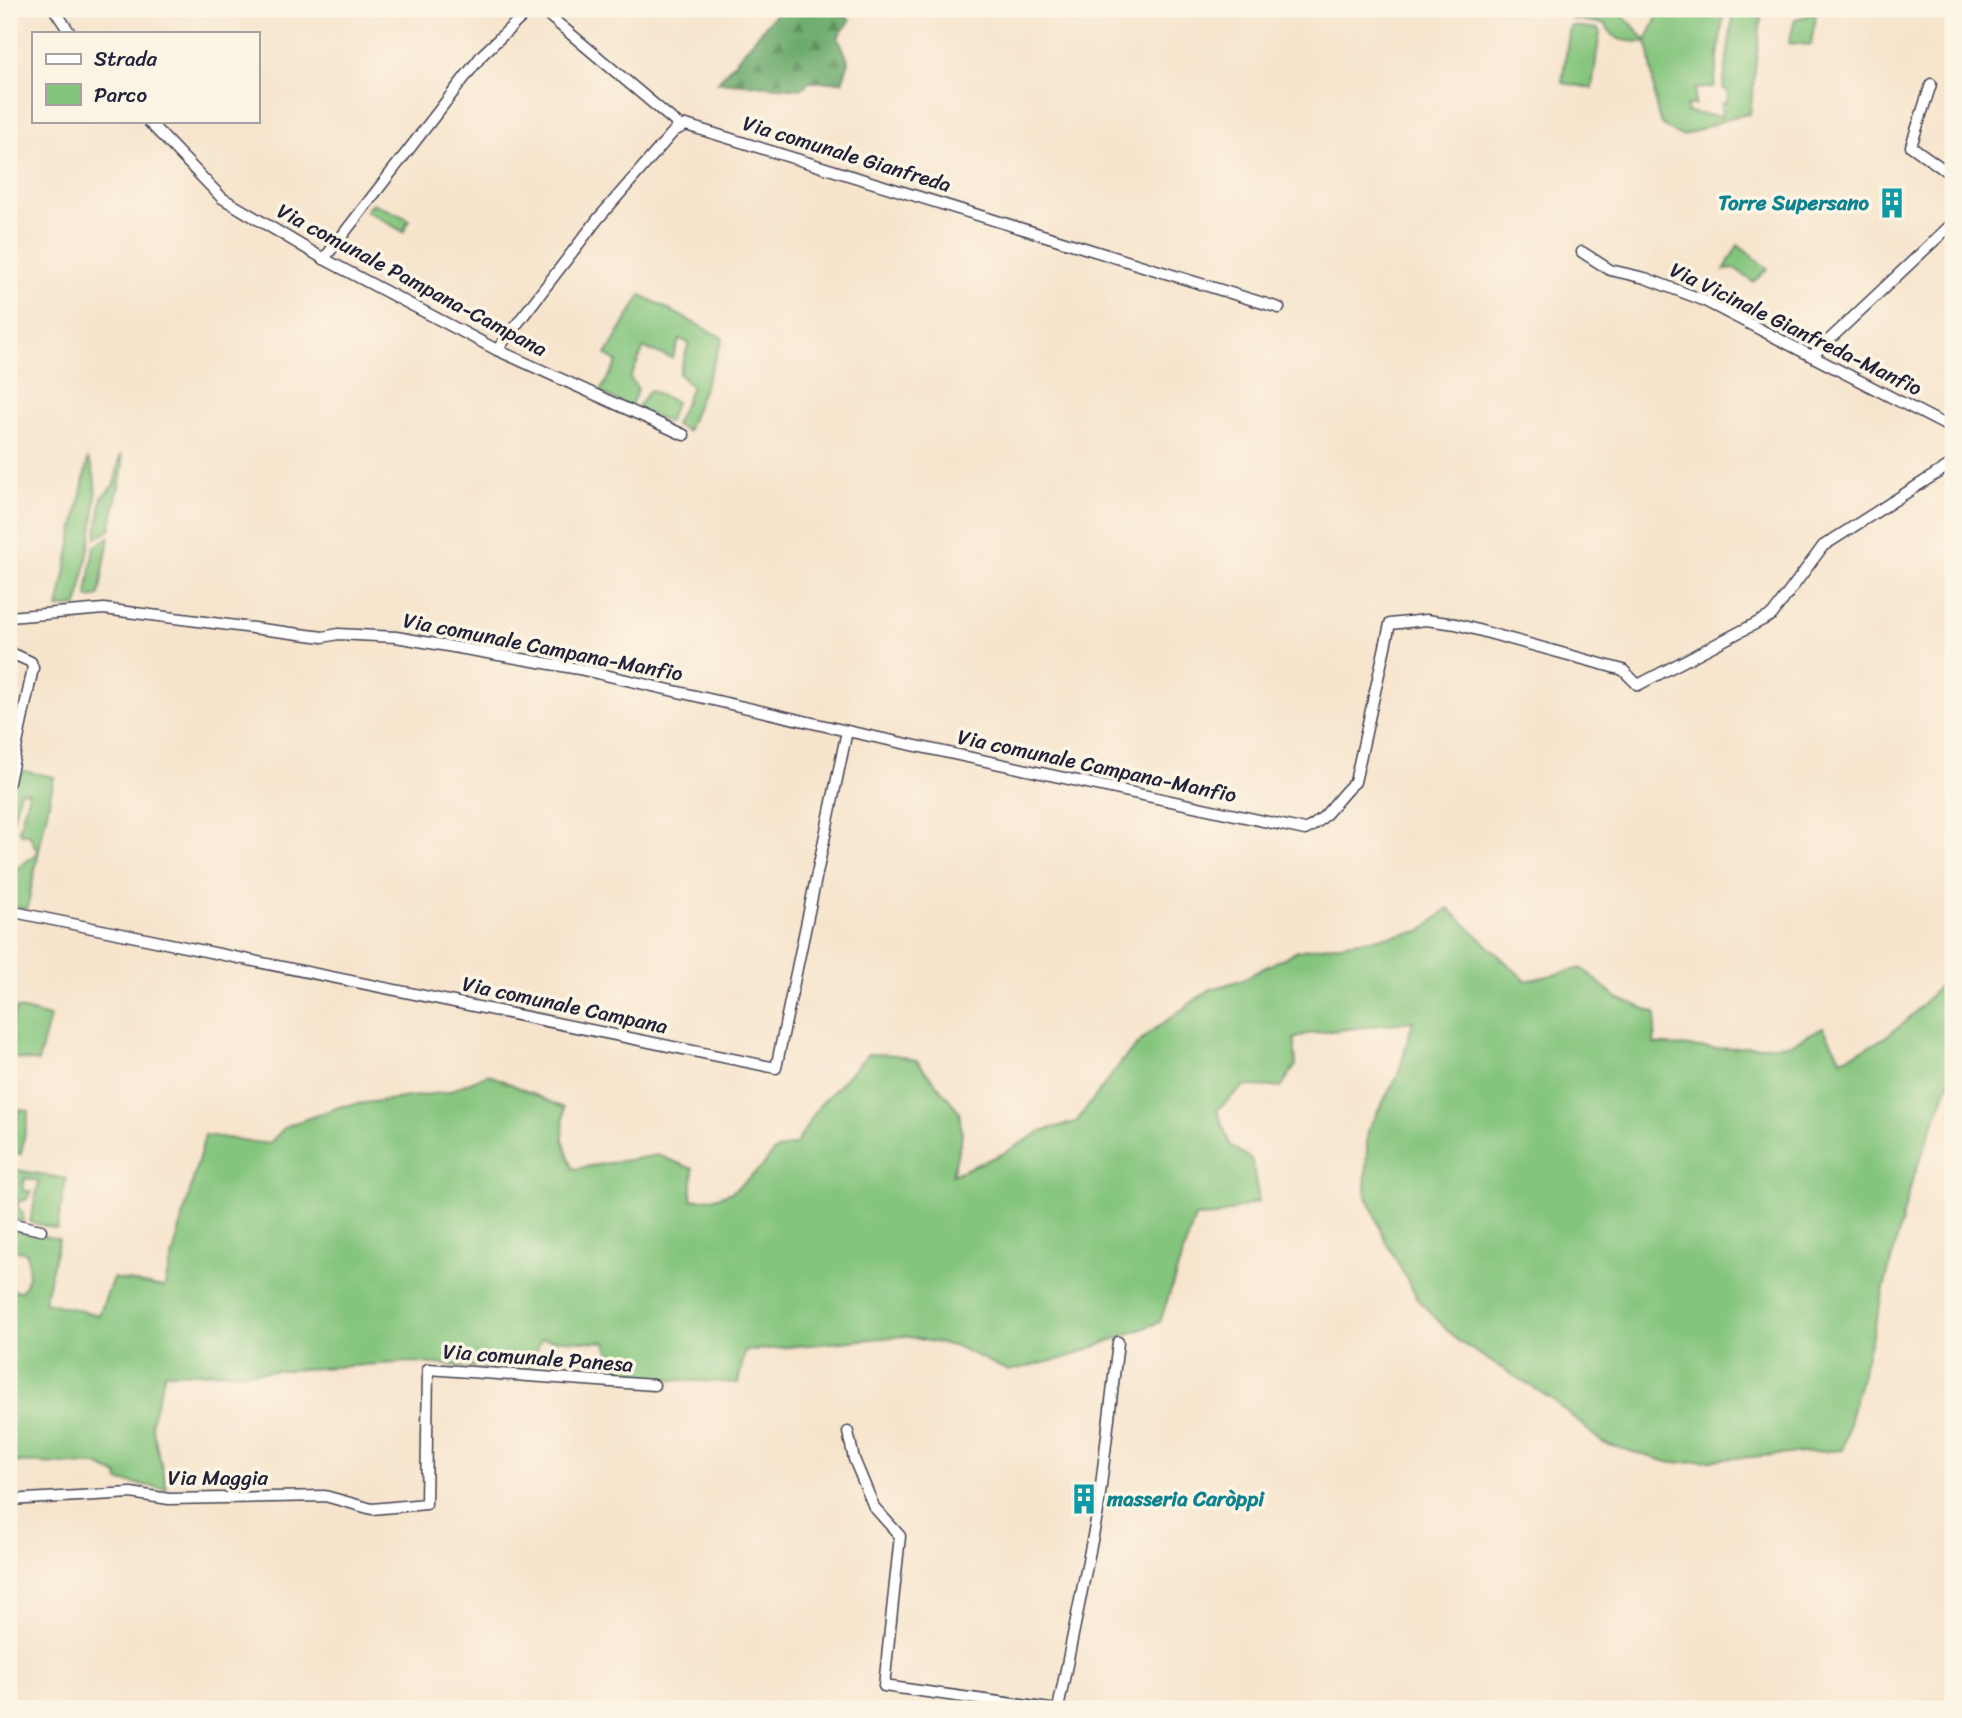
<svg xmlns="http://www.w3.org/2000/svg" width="1962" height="1718" font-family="Sriracha,sans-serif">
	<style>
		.green { fill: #84c57d; stroke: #53745c; stroke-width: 2 }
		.forest { fill: url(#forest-firs); stroke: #466654; stroke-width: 2 }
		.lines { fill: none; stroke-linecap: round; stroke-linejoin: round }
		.minor-casing { stroke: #423f51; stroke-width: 13 }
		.minor { stroke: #fff; stroke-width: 10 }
		.labels { text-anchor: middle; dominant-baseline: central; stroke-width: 7; stroke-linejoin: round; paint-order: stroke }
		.street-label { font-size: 21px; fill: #22223b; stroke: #fcf5e5 }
		.culture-label { font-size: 21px; font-weight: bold; fill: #0d838f; stroke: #fcf5e5; text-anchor: end }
	</style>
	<defs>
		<pattern id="forest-firs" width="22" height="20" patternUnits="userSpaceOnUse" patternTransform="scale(1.75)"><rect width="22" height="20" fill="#6baa6c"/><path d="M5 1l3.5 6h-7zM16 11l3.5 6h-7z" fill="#588a5a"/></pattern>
	</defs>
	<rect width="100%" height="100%" fill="#fcf5e5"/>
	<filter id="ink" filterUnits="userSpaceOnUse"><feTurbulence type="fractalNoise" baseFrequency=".0143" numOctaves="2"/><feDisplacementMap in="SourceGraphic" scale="14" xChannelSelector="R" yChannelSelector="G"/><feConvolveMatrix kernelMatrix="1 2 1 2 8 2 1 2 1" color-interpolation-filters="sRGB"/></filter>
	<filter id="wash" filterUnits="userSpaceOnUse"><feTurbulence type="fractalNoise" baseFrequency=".00686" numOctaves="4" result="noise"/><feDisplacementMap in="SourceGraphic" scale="28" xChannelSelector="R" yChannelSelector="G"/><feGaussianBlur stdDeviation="1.57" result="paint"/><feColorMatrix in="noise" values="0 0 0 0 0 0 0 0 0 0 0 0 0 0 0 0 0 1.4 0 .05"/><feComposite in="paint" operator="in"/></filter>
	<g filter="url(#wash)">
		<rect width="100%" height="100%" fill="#f7e4cc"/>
		<g class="green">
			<path d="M1572,9C1621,9 1615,4 1646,41L1661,9H1724L1714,87L1695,89V105H1687L1686,112L1721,117L1722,103H1727L1728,92L1723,88L1734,9H1762L1750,114L1732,117L1683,136C1677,134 1668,130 1663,125C1652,114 1655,63 1646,42C1624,41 1617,44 1605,24L1571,19Z"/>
			<polygon points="1816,13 1811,45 1789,43 1795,19"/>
			<polygon points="1570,26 1598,29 1600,32 1592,88 1562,83"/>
			<polygon points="372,203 405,217 409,220 404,232 366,211"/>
			<polygon points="1738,245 1768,269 1753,282 1736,269 1724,270"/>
			<polygon points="641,295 723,338 687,431 675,425 692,387 679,374 689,343 680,339 672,358 644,348 630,378 638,389 630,407 600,392 617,362 606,355"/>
			<polygon points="650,390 676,402 668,422 639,410 638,406"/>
			<polygon points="121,454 123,466 110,530 96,538 102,497 114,485"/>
			<path d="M88,459C107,488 85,560 80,595L77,606L58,608Z"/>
			<polygon points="109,537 99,596 89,598 87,595 94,547"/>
			<polygon points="14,769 54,777 27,909 9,905 9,865 13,864 16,869 38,853 29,834 21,834 19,830 29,792 20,791 9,835 9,795"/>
			<path d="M1448,908L1526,981L1582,968L1617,998L1656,1013L1654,1044L1714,1049L1791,1044L1823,1027L1841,1059C1891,1040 1911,1019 1946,978L1953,975V1072L1912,1181L1842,1450L1671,1463L1603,1443L1553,1400L1458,1341L1419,1301L1385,1240L1365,1191L1368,1129L1398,1075L1413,1021L1306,1034L1294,1039L1296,1065L1281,1087L1244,1086L1217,1110L1230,1145L1252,1160L1259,1201L1216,1216L1195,1217L1160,1322L1065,1358L1008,1371L958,1347L904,1336L745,1351L738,1383L617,1377L606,1342L541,1339L528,1372L411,1362L260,1372L165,1373L151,1422L167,1489L119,1481L118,1475L97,1465L9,1462V1290L21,1291C30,1281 29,1267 27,1253L9,1249V1229L59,1239L44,1302L99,1315L113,1278L164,1288L205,1135L269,1144L286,1126L342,1106L448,1092L488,1074L564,1108L563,1139L573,1169L658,1155L693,1169L691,1200L715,1198L732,1192L762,1167L774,1151L796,1144L819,1106L868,1054L896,1055L917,1061L959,1111L962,1135L952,1175L1002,1154L1044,1130L1076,1122L1123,1060L1147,1035L1209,990L1241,980L1297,951L1422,931Z"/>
			<polygon points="16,1008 50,1017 38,1062 9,1057 9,1035"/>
			<polygon points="19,1109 29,1111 21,1154 9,1152 9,1132 14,1133"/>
			<polygon points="12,1169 66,1179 57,1229 30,1222 39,1181 25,1178 23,1190 31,1192 26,1200 19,1201 17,1207 23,1213 23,1221 9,1219 9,1177"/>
		</g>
		<polygon class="forest" points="774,9 841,9 850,21 838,37 849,62 842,82 809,82 801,89 718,82 777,12"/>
	</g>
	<g filter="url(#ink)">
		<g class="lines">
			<g class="minor-casing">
				<g id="minor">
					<polyline points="54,9 70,33"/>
					<polyline points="541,9 680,126"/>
					<polyline points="1931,84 1911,146 1953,176"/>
					<polyline points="148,121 222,198 324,259 497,350 684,435"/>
					<polyline points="1582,252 1610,270 1645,278 1703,300 1953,429"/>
					<polyline points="324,259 482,55 530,9"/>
					<polyline points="497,350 597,220 674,131 686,125 1279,308"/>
					<polyline points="1812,356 1953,223"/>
					<path d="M9,617L104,609L323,637L338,634L396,637L579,669L847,731L1305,830C1328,819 1336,798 1355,782L1390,624L1426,620L1456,624L1623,670L1638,685L1772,615L1823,546L1953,463"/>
					<polyline points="9,652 31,662 33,668 9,782"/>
					<polyline points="9,911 776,1068 847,731"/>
					<polyline points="9,1223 41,1230"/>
					<polyline points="848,1432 854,1459 874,1507 900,1536 884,1686 1050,1709"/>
					<polyline points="9,1500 131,1493 169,1499 325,1496 372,1509 426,1504 428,1369 654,1385"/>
					<polyline points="1058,1709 1098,1511 1118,1342"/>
				</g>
			</g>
			<use href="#minor" class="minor"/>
		</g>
	</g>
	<defs>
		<g id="building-bare" transform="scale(2.415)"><path d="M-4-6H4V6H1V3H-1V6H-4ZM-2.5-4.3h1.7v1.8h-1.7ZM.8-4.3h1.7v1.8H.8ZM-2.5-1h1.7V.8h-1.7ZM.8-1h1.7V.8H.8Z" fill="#0f9aa8" stroke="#fcf5e5" stroke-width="2.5" paint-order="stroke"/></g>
	</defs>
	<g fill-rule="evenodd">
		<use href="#building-bare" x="1892" y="203"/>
		<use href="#building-bare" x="1084" y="1499"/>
	</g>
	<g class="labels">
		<g class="street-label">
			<text transform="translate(847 154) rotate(17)">Via comunale Gianfreda</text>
			<text transform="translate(412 280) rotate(28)">Via comunale Pampana-Campana</text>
			<text transform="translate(1796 329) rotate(26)">Via Vicinale Gianfreda-Manfio</text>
			<text transform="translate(543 647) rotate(11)">Via comunale Campana-Manfio</text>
			<text transform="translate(1097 766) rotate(12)">Via comunale Campana-Manfio</text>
			<text transform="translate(565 1005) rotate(12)">Via comunale Campana</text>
			<text transform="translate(538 1358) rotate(4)">Via comunale Panesa</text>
			<text x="218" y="1478">Via Maggia</text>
		</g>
		<g class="culture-label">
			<text x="1869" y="203">Torre Supersano</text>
			<text x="1107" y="1499" text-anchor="start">masseria Caròppi</text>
		</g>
	</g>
	<rect width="1962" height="1718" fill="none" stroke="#fcf5e5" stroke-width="35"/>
	<rect x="32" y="32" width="228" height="91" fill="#fcf5e5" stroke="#a5a1a1" stroke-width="2"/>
	<rect x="46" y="54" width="35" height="10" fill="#ffffff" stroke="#a5a1a1" stroke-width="2"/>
	<text x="94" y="66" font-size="21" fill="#22223b">Strada</text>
	<rect x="46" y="84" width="35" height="21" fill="#84c57d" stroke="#a5a1a1" stroke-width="2"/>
	<text x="94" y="102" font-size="21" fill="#22223b">Parco</text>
</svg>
